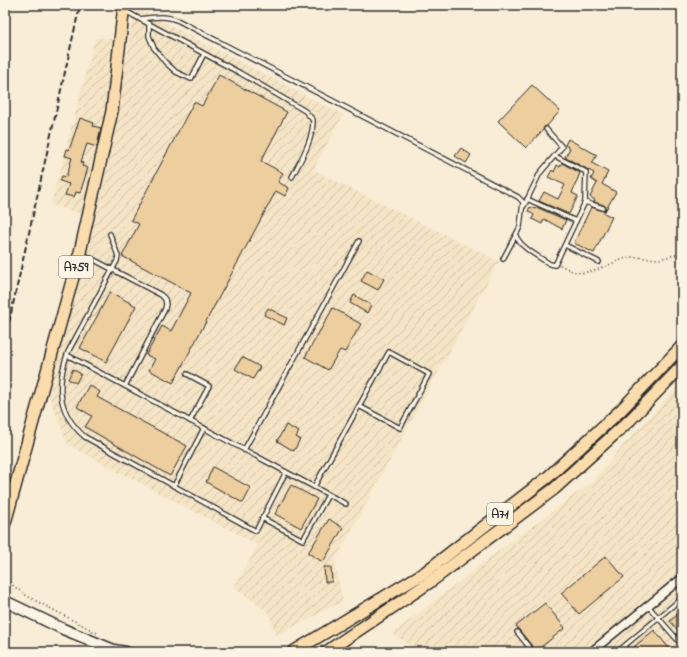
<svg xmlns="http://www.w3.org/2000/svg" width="687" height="657" font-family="'Indie Flower',sans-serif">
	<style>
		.industrial { fill: url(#industrial-furrows) }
		.building { fill: #ecce9f; stroke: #2b2b2b }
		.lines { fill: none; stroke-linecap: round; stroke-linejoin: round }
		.service-casing { stroke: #2b2b2b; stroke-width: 6 }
		.minor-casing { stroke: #2b2b2b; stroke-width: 10 }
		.secondary-casing { stroke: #2b2b2b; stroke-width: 13 }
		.primary-casing { stroke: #2b2b2b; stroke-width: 14 }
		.path { stroke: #2b2b2b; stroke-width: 1.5; stroke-dasharray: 1 3; stroke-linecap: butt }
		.service { stroke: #fcf5e5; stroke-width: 3.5 }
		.minor { stroke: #fcf5e5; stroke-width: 7 }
		.secondary { stroke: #fcf5e5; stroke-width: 10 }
		.primary { stroke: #fcdcac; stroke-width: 11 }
		.rail { stroke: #2b2b2b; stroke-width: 2; stroke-dasharray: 6 3; stroke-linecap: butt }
		.labels { text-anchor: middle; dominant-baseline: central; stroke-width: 4; stroke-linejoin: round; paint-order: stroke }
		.shield { fill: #fcf5e5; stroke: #6a6863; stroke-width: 1 }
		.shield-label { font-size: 13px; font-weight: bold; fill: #2b2b2b }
	</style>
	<defs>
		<pattern id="industrial-furrows" width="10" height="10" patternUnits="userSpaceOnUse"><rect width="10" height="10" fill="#f5e4c6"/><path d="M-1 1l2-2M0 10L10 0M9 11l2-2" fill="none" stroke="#d2c4aa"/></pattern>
	</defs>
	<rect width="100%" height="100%" fill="#f9edd7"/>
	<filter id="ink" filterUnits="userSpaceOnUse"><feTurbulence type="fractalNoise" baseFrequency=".025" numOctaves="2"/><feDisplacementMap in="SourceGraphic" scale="8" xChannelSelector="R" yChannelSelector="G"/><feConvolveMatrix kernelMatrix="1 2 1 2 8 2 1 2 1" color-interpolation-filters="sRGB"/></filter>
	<g filter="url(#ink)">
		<g class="industrial">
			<polygon points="139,9 343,115 313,170 499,261 334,562 343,601 276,636 268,612 234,587 258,545 68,445 50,399 52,374 90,242 114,137 131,27"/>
			<polygon points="95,38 113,39 104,131 82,214 51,205"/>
			<polygon points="682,382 682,652 423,652 392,634 501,549 592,482 626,442"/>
		</g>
		<g class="building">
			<polygon points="219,75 287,112 261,161 283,173 278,182 289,188 285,196 276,191 173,383 149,370 155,359 146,355 162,326 171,331 191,293 122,256 139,224 131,220 194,102 202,106"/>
			<polygon points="532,85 560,111 547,126 544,127 543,130 526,148 498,121"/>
			<polygon points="80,118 94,123 93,126 101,128 97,147 87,144 81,162 83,163 82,166 88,168 80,193 76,192 74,197 65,195 69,184 60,181 62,176 66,177 72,158 65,156 67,149 69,150"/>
			<polygon points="568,139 597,155 592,163 608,172 602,184 616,192 604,213 612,217 594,253 574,243 591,207 603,211 605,210 606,207 604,205 594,202 595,200 590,197 597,183 591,179 594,173 565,157 570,148 565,145"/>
			<polygon points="461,148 471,155 466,163 455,156"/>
			<polygon points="562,163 580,173 572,193 578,196 569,214 539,201 544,192 558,199 565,185 548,177 552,170 554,172 557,165 560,167"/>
			<polygon points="530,207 535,209 536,207 566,220 562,229 544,219 542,224 532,219 534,215 528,211"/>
			<polygon points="367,270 384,279 378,290 361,281"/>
			<polygon points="110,292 136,306 106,362 80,348"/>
			<polygon points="354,295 371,305 367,313 350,303"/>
			<polygon points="268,308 287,318 284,325 264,315"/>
			<polygon points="333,308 361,324 345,352 340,350 328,370 305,357"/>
			<polygon points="242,357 260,367 253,379 235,369"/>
			<polygon points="73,369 81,374 76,383 68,379"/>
			<polygon points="89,385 100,392 97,397 187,446 170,476 85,427 92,416 77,407"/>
			<polygon points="286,425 299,432 296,437 300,439 294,451 277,441"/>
			<polygon points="213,467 251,488 243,503 206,482"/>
			<polygon points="291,485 317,499 301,528 275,514"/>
			<polygon points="329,519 343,528 323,562 308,553"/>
			<polygon points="606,556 624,577 579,614 561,593"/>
			<polygon points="324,567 331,567 332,582 325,582"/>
			<polygon points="545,603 565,628 536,651 516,626"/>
			<polygon points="682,611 682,635 670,621"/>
			<polygon points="654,630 669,648 664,652 628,652"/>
		</g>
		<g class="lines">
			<g class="service-casing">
				<g id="service">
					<path d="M125,11L240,73L305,111L313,120C313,141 301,159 292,177"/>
					<path d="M140,19C154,17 166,15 179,21L518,197L523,202L520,227L503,259"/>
					<polyline points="149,24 149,36 154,48 165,62 176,72 191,79 204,54"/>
					<polyline points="555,156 586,172 585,202"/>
					<polyline points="527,199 576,221"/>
					<polyline points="524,206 540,173 562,147 546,129"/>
					<path d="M516,236C521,248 539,257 550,264L555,265L585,202L603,208"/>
					<polyline points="565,245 599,262"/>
					<polyline points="81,253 161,295 165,299 166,304 165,309 125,386"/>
					<path d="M67,355L286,472L256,531L85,437C57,413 56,385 68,352L117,261L118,256L110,234"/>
					<polyline points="187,374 209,386 190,421"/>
					<polyline points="244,450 359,241"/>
					<polyline points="286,472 346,504"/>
					<polyline points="174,486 204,428"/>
					<polyline points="314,487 389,352 429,374 400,428 359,406"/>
					<polyline points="262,518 303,540 328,495"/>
					<polyline points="648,606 682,645"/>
					<polyline points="517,632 533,652"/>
					<polyline points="617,652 682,598"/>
				</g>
			</g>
			<g class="minor-casing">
				<polyline id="minor" points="591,652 682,578"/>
			</g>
			<g class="secondary-casing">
				<polyline id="secondary" points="5,601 63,629 114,650 126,652"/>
			</g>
			<g class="primary-casing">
				<g id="primary">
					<polyline points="5,523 80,252 112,111 124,5"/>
					<polyline points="293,652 424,573 548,477 621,410 682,346"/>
					<polyline points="326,652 430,582 554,489 630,420 682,366"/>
				</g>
			</g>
			<g class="path">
				<polyline points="560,265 572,271 580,273 594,271 623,259 632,257 660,259 682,253"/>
				<polyline points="5,547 9,531"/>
				<polyline points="5,576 11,584 27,596 99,634"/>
			</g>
			<use href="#service" class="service"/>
			<use href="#minor" class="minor"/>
			<use href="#secondary" class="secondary"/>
			<use href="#primary" class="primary"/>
			<polyline class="rail" points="5,340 80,5"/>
		</g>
	</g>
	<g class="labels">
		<g class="shield">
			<rect x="59" y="256" width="34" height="22" rx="3"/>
			<rect x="487" y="503" width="26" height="22" rx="3"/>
		</g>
		<g class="shield-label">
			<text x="76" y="267">A759</text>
			<text x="500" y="514">A71</text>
		</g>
	</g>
	<rect width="687" height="657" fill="none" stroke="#fcf5e5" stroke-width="20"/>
	<rect x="10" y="10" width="667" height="637" fill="none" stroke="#2b2b2b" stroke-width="1.5" filter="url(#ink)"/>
</svg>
